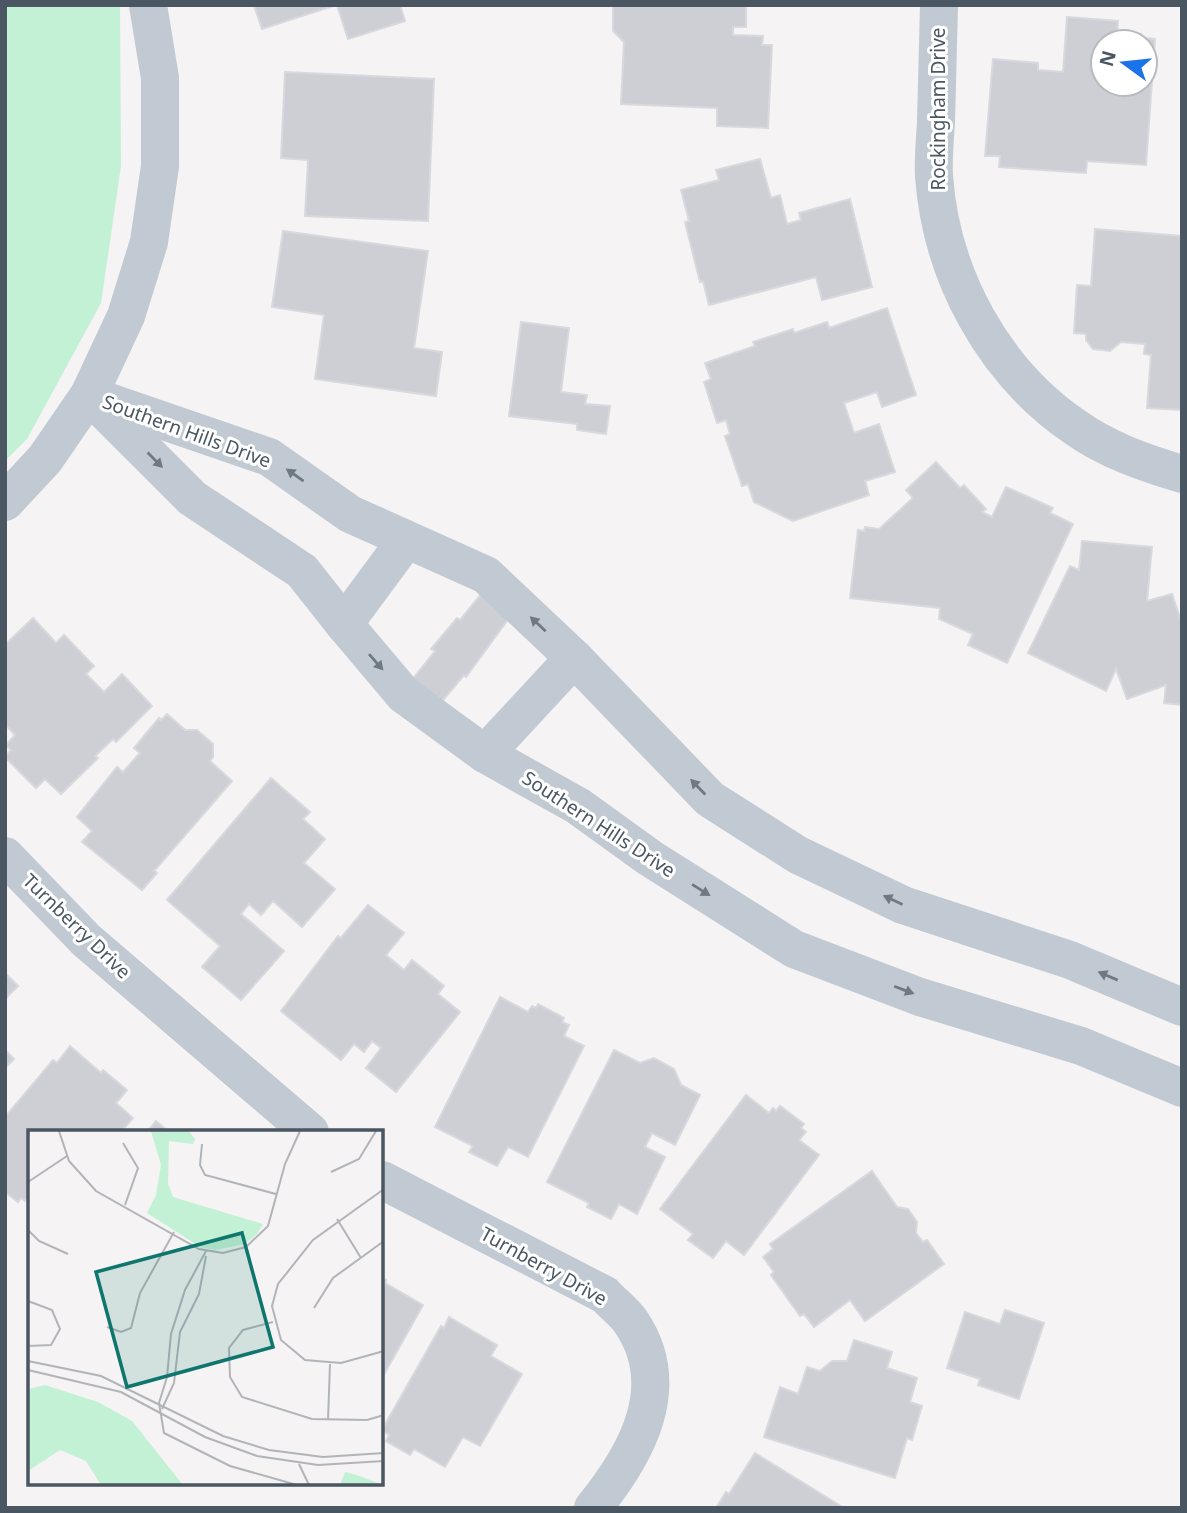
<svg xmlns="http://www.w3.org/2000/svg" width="1187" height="1513" font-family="'Noto Sans',sans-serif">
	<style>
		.green { fill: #c3f1d5 }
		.building { fill: #cdcfd5; stroke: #d7d9de; stroke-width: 2; fill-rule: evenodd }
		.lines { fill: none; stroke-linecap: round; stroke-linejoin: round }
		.street { stroke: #c1cad2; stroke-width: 38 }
		.oneway { fill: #6e7983 }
		.labels { text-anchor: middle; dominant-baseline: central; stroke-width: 6; stroke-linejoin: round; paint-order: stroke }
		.street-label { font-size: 19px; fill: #4a5661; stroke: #fff }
		.inset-road { fill: none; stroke: #b1b4b9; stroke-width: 2 }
		.view { fill: #0f766e; fill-opacity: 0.15; stroke: #0f766e; stroke-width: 3.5 }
		.inset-edge { fill: none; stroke: #4a5661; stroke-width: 3.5 }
	</style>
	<rect width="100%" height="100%" fill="#f5f3f3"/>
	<polygon class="green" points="5,5 120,5 121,166 101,303 27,439 5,461"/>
	<g class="building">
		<polygon points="254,5 336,5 262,29"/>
		<polygon points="337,5 400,5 405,21 348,39"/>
		<polygon points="616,5 746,5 746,27 733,27 733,35 763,36 762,45 772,45 768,128 717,126 717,108 621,104 624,42 613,31 613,7"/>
		<path d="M1067,17L1118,21L1117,36L1155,39L1146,165L1087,161L1086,173L999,167L1000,156H985L993,59L1038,63V70L1063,72ZM1103,42H1145V84H1103Z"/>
		<polygon points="285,72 434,79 428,221 305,216 308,160 281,158"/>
		<polygon points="760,159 771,198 780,195 787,224 801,220 799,213 850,199 872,287 822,300 816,277 709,305 703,281 700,282 685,222 689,221 681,190 719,180 716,170"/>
		<polygon points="1095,229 1182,236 1182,410 1147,408 1151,355 1144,354 1145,344 1121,342 1110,351 1093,349 1086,340 1086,334 1074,333 1077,285 1091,286"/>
		<polygon points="283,231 428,251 414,348 442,352 436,396 315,379 324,315 272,307"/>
		<polygon points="887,308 916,395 882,407 877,392 844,403 854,433 879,424 895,472 865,481 869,495 793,521 754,502 748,484 742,486 725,436 730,434 726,420 717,423 704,382 711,379 705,363 755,346 753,342 793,329 794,333 827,322 829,328"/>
		<polygon points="521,322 569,328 561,392 587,395 585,404 610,406 606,434 577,430 577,424 509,416"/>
		<polygon points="936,462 960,488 964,485 986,509 982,512 992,517 1006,487 1053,508 1050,513 1073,524 1007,663 968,645 973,634 939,619 940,608 850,598 858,530 864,531 865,527 879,529 913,498 906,490"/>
		<polygon points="1082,541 1152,547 1147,601 1172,594 1182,624 1182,705 1164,703 1166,685 1127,699 1116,669 1106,691 1028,653 1070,566 1079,570"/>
		<polygon points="483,592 512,614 466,677 464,675 439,705 411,681 435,651 431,649 457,618 460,620"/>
		<polygon points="33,618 56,643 64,635 94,666 86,674 104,692 122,674 152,706 116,742 113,739 95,756 98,758 61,794 45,779 36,788 5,757 11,750 6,745 15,735 5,724 5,645"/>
		<polygon points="167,714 185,730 197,730 213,744 213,757 210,761 232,781 154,871 157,873 142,890 82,842 92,831 77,817 117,767 123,772 140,753 134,748 159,718 161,720"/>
		<polygon points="271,778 310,812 303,819 325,839 304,863 335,889 302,927 273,901 261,915 249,904 241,914 284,951 241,1000 202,967 220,946 167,900"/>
		<polygon points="368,905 404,933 386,955 404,970 412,960 444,986 438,994 460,1012 396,1092 366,1068 381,1048 372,1041 364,1052 354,1044 341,1060 281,1011 338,936 341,938"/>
		<polygon points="5,973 18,986 5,999"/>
		<polygon points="500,997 528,1012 532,1006 536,1008 538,1004 564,1018 562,1022 569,1025 564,1036 584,1046 528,1157 508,1147 497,1166 469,1152 473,1146 435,1127"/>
		<polygon points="70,1046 101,1073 103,1070 127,1090 116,1103 133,1118 121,1132 30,1132 30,1195 25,1201 21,1198 18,1202 5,1192 5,1117 53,1060 57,1063"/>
		<polygon points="5,1050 14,1059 5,1068"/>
		<polygon points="614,1050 640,1063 654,1058 674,1069 681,1085 700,1095 675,1145 652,1133 645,1147 665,1157 637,1214 619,1204 611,1219 587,1207 589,1203 547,1182"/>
		<polygon points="746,1095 769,1113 773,1108 776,1111 780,1106 804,1124 801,1128 806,1132 799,1140 819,1155 744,1255 726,1241 713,1258 688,1240 693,1234 660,1209"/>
		<polygon points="156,1121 169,1132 147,1132"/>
		<polygon points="872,1171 897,1207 908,1209 917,1222 916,1233 923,1242 927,1240 944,1264 865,1321 850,1300 814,1327 804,1314 800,1316 771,1275 774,1272 763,1257 773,1249 770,1244"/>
		<polygon points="382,1278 386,1280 385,1283 423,1305 382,1378"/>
		<polygon points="1005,1310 1044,1323 1019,1399 978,1385 980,1379 947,1368 965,1312 1000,1324"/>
		<polygon points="449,1317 497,1345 491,1356 522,1374 480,1446 463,1437 445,1467 414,1449 410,1455 386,1441 389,1435 382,1430 441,1326 444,1328"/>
		<polygon points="854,1340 892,1352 887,1368 917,1378 910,1402 922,1406 912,1440 907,1438 895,1478 764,1437 780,1387 798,1394 807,1367 820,1371 832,1361 847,1361"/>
		<polygon points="755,1453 844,1508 716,1508 726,1492 729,1494"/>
	</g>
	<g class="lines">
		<g class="street">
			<path d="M939,5C938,44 937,83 936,122C935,140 933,158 934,176C941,275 993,371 1075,427C1107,450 1145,463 1182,474"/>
			<polyline points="89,395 192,498 302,571 344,624 404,695 485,754 578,806 650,858 794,949 920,997 1081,1046 1182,1088"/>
			<polyline points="97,398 269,457 350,514 486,575 574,658 710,799 798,855 903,905 1070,960 1182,1007"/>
			<polyline points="5,502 45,459 89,395 126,316 149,242 160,166 160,78 148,5"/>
			<polyline points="344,624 406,540"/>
			<polyline points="485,754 574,658"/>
			<polyline points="5,856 86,940 310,1132"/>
			<path d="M382,1180L605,1295C613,1304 624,1312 631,1322C675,1387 636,1455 593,1508"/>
		</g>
	</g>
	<defs><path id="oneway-solid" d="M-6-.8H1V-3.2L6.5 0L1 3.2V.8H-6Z" transform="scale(1.75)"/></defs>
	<g class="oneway">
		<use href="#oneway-solid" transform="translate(155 460) rotate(45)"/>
		<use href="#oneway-solid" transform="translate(295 475) rotate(-145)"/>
		<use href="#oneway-solid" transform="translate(538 624) rotate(-137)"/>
		<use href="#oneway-solid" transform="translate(376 662) rotate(49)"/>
		<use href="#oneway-solid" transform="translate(698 787) rotate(-134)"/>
		<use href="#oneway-solid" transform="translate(701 890) rotate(32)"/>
		<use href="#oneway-solid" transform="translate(893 900) rotate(-155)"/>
		<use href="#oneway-solid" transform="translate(1108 976) rotate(-157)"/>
		<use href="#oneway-solid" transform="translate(904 990) rotate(21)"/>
	</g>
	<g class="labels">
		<g class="street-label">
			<text transform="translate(938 109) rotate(-90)">Rockingham Drive</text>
			<text transform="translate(187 431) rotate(20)">Southern Hills Drive</text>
			<text transform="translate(599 824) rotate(33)">Southern Hills Drive</text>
			<text transform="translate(77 926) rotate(44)">Turnberry Drive</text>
			<text transform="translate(544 1266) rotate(29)">Turnberry Drive</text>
		</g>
	</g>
	<g transform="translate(28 1130)">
		<rect width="355" height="355" fill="#f5f3f3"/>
		<path d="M123,1H161L167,9L165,14L141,11L140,54L145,67L235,94L229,104L217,114L187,120L172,117L119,83L128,65L133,35ZM17,255L70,272L104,291L155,355H73L58,331L32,320L0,341V259ZM317,342L329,345L355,355H312Z" fill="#c3f1d5"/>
		<path class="inset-road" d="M31,1L41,31L68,61L171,119L195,123L218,117L240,96L257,34L272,1M95,13L110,38L97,75M174,14L172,35L177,45L248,64M303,42L331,29L348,1M0,52L39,26M356,59L285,110L250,154L244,176L253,210L277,230L313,233L356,221M309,89L333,128M0,100L11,111L40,124M178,121L157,160L143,204L139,247L131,273L136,303L202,336L269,355M0,171L24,180L32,199L23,215L0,216M286,178L305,148L356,111M245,192L215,200L201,218L202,247L214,267L284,289L339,290L356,285M79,197L93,202L103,198L112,163L146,102M0,231L73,246L195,306L241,320L295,327L356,323M0,240L93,262L177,307L229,326L290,335L356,331M134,279L146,253L152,202L171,164L178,126M300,290L302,234M271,334L281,355"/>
		<path class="view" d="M214,103L245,217L99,257L68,142Z"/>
		<rect width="355" height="355" class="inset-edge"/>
	</g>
	<rect width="1187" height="1513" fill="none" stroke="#4a5661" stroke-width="14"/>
	<g transform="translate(1124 63) rotate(285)"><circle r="33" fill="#ffffff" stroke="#b7bbc0" stroke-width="2"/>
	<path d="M0-5L12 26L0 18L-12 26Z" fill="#1a73e8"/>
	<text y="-10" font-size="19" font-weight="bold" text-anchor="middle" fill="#4a5661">N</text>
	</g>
</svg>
